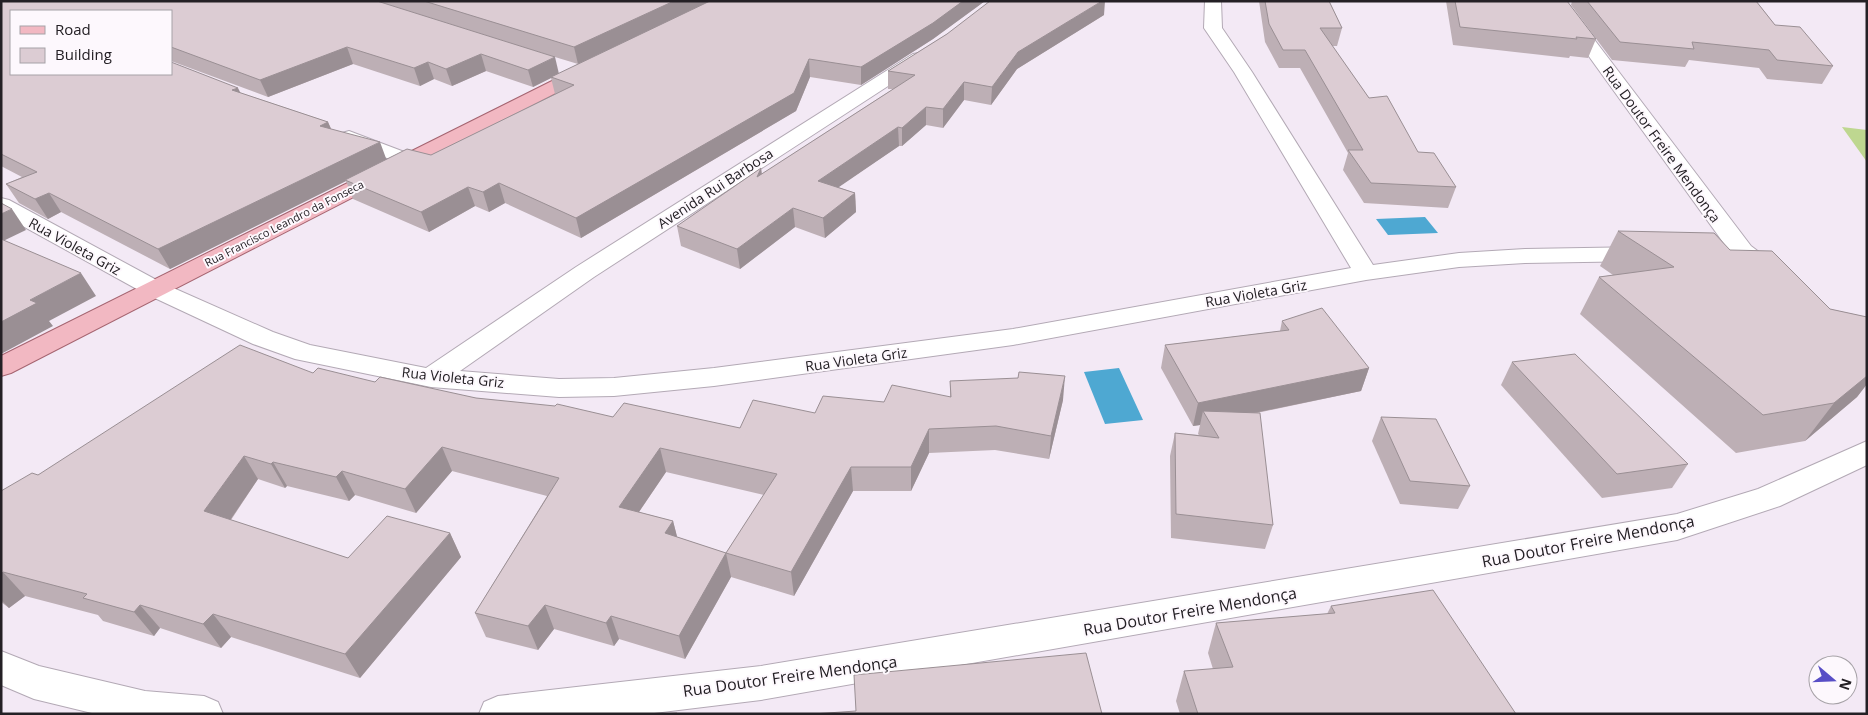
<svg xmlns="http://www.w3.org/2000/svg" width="1868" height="715" font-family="'Open Sans',sans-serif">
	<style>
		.green { fill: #bed790 }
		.water { fill: #4ea8d2 }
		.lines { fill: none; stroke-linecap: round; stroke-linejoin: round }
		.minor-casing { stroke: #b3a9b5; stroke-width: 2 }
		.major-casing { stroke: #a56470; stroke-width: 2 }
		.minor { fill: #fff; fill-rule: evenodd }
		.major { fill: #f2b8c2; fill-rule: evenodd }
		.wall { fill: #bdafb5; fill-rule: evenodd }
		.shaded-wall { fill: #9a8f94 }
		.building { fill: #dcccd3; stroke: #9a8f94; fill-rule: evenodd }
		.labels { text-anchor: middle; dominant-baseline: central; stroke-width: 4; stroke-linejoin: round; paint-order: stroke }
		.far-street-label { font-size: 11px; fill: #242025; stroke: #fdf8fd }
		.street-label { font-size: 14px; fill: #242025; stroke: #fdf8fd }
		.near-street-label { font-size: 16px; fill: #242025; stroke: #fdf8fd }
	</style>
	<rect width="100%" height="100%" fill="#f3e9f5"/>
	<polygon class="green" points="1842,127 1867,130 1867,162"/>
	<g class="water">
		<polygon points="1425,217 1438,233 1388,235 1376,219"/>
		<polygon points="1119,368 1143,420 1105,424 1084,372"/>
	</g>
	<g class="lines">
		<g class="minor-casing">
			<g id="minor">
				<polygon points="1205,1 1221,1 1222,28 1252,72 1373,265 1459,253 1525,249 1643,247 1652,249 1655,254 1652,259 1643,261 1525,263 1459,267 1366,280 1013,345 714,386 614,396 559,397 431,387 295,359 253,344 144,293 1,214 1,198 9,200 162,283 273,332 310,345 426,368 576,267 913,54 919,53 925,54 928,58 925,62 594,277 460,371 559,379 614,378 714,368 1013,329 1351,268 1234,72 1204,28"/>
				<path d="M1549,1H1565L1751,246L1779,267L1782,272L1779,277C1760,282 1748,267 1733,256Z"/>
				<polygon points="349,131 415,156 419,160 415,164 408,166 342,141 339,137 342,133"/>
				<polygon points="1867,441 1867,465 1780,506 1677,540 761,700 646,714 479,714 484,702 498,696 761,666 1677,514 1758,489"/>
				<polygon points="1,651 39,666 145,691 204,696 218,702 223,714 96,714 34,699 1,685"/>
			</g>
		</g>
		<g class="major-casing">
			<polygon id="major" points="580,67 587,69 589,73 587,77 11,373 1,376 1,356"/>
		</g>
		<use href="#minor" class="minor"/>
		<use href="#major" class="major"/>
	</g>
	<g class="wall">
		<path d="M1,1H985L933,39L861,85L810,77L796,111L581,238L505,203L489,212L475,206L429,232L353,199L346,181L170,269L61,212L48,219L19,203L6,184L22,177L1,166ZM11,11H171V61L268,97L353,64L420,86L434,79L452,86L486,71L533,87L551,78L555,94L431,155L386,159L331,129L328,122L241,93ZM483,35L578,64L559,74Z"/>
		<polygon points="1259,1 1329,1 1342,28 1337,46 1332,46 1369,98 1418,152 1456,187 1448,208 1364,203 1343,170 1348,153 1300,68 1279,68 1265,42"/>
		<polygon points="1446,1 1567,1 1596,39 1588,58 1570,56 1569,58 1453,45"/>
		<polygon points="1572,1 1756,1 1775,25 1833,66 1822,84 1767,79 1759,68 1689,60 1685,67 1612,60 1571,5"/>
		<polygon points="1104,15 1017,69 991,105 964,100 943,128 926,125 902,146 899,146 838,187 855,193 856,212 825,238 795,227 740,269 681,246 677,226 761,168 762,174 893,89 888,89 888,71 947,34"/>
		<polygon points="1618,231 1730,250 1830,309 1867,317 1867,384 1857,397 1805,441 1736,453 1580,314 1599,277 1613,275 1600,266"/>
		<polygon points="1282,321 1369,368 1361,391 1257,413 1273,525 1265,549 1171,538 1170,456 1175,433 1199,435 1198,434 1200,425 1193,426 1161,368 1165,345 1280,331"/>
		<polygon points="1512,362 1688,464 1672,488 1602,498 1501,385"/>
		<path d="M313,373L476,398L613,417L740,428L815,413L884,402L950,397V381L1063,400L1049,459L995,450L929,453L911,491H853L794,596L731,577L685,659L619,639L614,646L554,629L538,650L486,637L475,613L547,496L452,471L416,513L355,495L349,501L287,486L285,488L258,479L231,520L348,558L450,533L461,557L360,678L231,637L221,648L160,628L154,636L103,621L98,615L25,596L9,608L1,602V491L38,475ZM666,472L764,495L726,553L677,537L673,521L639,512Z"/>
		<polygon points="1381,417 1470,486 1458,509 1400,504 1372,441"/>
		<polygon points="1331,606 1516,714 1180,714 1176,701 1184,671 1213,669 1208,653 1216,623 1327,614"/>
	</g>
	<g class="shaded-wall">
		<polygon points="674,1 711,1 578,64 574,47"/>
		<polygon points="963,1 985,1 933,39 861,85 861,67"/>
		<polygon points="1102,1 1105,1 1104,15 1017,69 991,105 992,87 1018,52"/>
		<polygon points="347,47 353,64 268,97 260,80"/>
		<polygon points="481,54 486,71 452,86 446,69"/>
		<polygon points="555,57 559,74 533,87 528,70"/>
		<polygon points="809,59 810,77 796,111 581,238 576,218"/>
		<polygon points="428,62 434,79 420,86 414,68"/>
		<polygon points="964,82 964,100 943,128 943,109"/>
		<polygon points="238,88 247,106 232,90"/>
		<polygon points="926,107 926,125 902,146 902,128"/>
		<polygon points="328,122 336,140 320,126"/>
		<polygon points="898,127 899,146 820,200 818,181"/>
		<polygon points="380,142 387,161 345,180 346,181 170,269 158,249"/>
		<polygon points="761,168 763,188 757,177"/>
		<polygon points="499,183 505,203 489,212 483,192"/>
		<polygon points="468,187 475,206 429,232 421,212"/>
		<polygon points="49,193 61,212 48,219 35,199"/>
		<polygon points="855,193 856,212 825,238 823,218"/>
		<polygon points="793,208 795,227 740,269 737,249"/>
		<polygon points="12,209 26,230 1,242 1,214"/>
		<polygon points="81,273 96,296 49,321 53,326 1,354 1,322 30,300"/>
		<polygon points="1369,368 1361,391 1210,422 1203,411 1200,425 1193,426 1198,403"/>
		<polygon points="1065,376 1063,400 1049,459 1051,436"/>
		<polygon points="1867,376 1867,384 1857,397 1805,441 1834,403"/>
		<polygon points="929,429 929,453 911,491 911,467"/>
		<polygon points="442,447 452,471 416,513 405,489"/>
		<polygon points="660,448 666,472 626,531 619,507"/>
		<polygon points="244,456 258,479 220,535 204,511"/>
		<polygon points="273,462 287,486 285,488 271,464"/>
		<polygon points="851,467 853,491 794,596 791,572"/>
		<polygon points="342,471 355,495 349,501 336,477"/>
		<polygon points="673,521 679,544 665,533"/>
		<polygon points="450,533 461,557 360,678 345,654"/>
		<polygon points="726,553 731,577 685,659 679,636"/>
		<polygon points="3,572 25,596 9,608 1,600 1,574"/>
		<polygon points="140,605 160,628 154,636 134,612"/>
		<polygon points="545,605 554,629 538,650 528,626"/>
		<polygon points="213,614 231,637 221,648 203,624"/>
		<polygon points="611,616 619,639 614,646 606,623"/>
	</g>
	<g class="building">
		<polygon points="1,1 377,1 555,57 528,70 481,54 446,69 428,62 414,68 347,47 260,80 171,47 171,11 11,11 11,74 171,74 171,62 238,88 232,90 328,122 320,126 380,142 158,249 49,193 35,199 6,184 37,172 1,154"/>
		<polygon points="424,1 674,1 574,47"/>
		<polygon points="710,1 963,1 933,23 861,67 809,59 794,93 576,218 499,183 483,192 468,187 421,212 345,180 407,149 431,155 574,85 551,77"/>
		<polygon points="990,1 1102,1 1018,52 992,87 964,82 943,109 926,107 902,128 898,127 818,181 855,193 823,218 793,208 737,249 677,226 761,168 757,177 915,75 888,71 947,34"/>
		<polygon points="1265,1 1329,1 1342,28 1320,28 1369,98 1387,96 1418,152 1434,153 1456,187 1371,183 1348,150 1363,150 1305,50 1283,50 1269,24"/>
		<polygon points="1455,1 1567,1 1596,39 1576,37 1577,39 1460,27"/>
		<polygon points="1587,1 1756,1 1775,25 1800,27 1833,66 1777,60 1769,50 1692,42 1694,49 1620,42"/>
		<polygon points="1,203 12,209 1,214"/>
		<polygon points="1618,231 1714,233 1730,250 1772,251 1830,309 1867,317 1867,376 1834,403 1763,415 1599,277 1674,267"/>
		<polygon points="1,239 81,273 30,300 37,303 1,322"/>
		<polygon points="1322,308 1369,368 1198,403 1165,345 1289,330 1282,321"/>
		<path d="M240,345L313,373L318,368L375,382L380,377L476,398L555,406L557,404L613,417L624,403L740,428L753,400L815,413L823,396L884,402L892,385L951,397L950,381L1018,378L1019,372L1065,376L1051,436L996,426L929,429L911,467H851L791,572L726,553L679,636L611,616L606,623L545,605L528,626L475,613L559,478L442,447L405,489L342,471L336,477L273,462L271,464L244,456L204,511L348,558L387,516L450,533L345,654L213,614L203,624L140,605L134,612L83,598L87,594L3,572L1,574V491L32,473L38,475ZM660,448L777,474L726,553L665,533L673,521L619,507Z"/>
		<polygon points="1575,354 1688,464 1617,474 1512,362"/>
		<polygon points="1203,411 1260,413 1273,525 1176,514 1175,433 1219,438"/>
		<polygon points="1381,417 1436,419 1470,486 1410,481"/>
		<polygon points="1433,590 1516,714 1198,714 1184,671 1233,667 1216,623 1335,613 1331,606"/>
		<polygon points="1086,653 1102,714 813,714 856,711 854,675"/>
		<polygon points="677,713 677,714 659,714"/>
	</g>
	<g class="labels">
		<g class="far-street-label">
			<text transform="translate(284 223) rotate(-27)">Rua Francisco Leandro da Fonseca</text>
		</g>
		<g class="street-label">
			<text transform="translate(1662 144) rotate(54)">Rua Doutor Freire Mendonça</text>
			<text transform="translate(715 188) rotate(-33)">Avenida Rui Barbosa</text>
			<text transform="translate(75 246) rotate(29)">Rua Violeta Griz</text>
			<text transform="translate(1256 293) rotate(-10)">Rua Violeta Griz</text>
			<text transform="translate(856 359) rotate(-8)">Rua Violeta Griz</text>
			<text transform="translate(453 377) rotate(6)">Rua Violeta Griz</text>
		</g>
		<g class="near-street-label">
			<text transform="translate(1588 541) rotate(-11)">Rua Doutor Freire Mendonça</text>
			<text transform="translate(1190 611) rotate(-10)">Rua Doutor Freire Mendonça</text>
			<text transform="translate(790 676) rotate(-8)">Rua Doutor Freire Mendonça</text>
		</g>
	</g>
	<rect width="1868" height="715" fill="none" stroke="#242025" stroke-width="5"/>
	<rect x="10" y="10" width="162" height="65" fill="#fdf8fd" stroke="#a6a2a7"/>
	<rect x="20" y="26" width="25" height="8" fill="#f2b8c2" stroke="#a6a2a7"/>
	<text x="55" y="35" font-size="15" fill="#242025">Road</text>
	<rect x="20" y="48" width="25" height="15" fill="#dcccd3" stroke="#a6a2a7"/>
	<text x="55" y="60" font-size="15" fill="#242025">Building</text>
	<g transform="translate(1833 680) rotate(109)"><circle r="24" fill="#fdf8fd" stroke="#a6a2a7"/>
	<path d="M0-4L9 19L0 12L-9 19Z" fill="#584ec6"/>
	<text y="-8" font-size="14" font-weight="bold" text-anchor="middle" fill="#242025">N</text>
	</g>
</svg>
